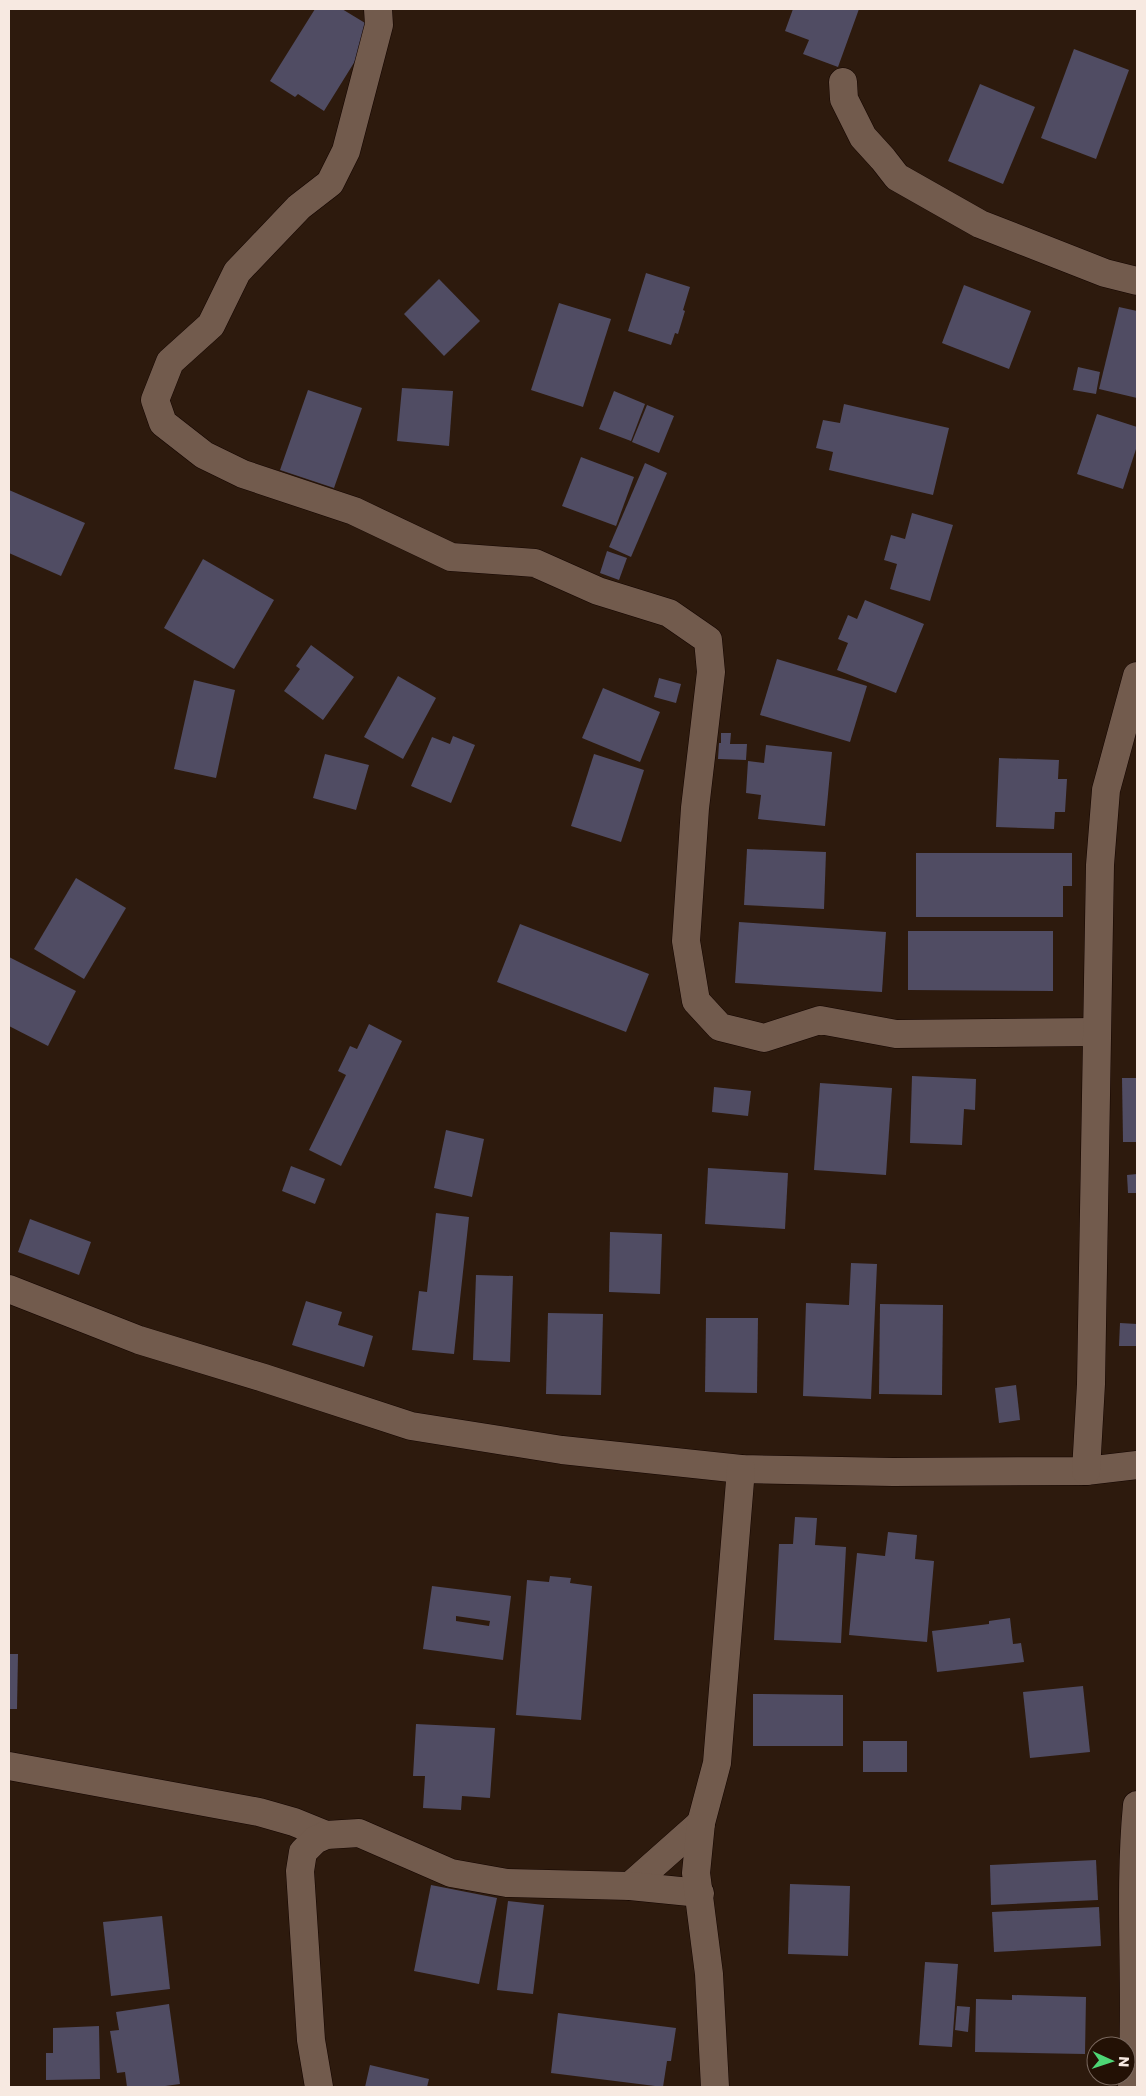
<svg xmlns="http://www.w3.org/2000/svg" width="1146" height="2096" font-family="Poppins,sans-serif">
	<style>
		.building { fill: #504c63; fill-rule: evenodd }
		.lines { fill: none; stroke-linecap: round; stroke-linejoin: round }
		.minor-casing { stroke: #140500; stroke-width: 29 }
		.minor { stroke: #725b4d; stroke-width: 28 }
	</style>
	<rect width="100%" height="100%" fill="#2d1a0d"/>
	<g class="building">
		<polygon points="315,9 342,9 375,29 324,111 298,94 295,97 270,81"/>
		<polygon points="793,9 859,9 838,67 803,54 809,40 785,31"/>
		<polygon points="1074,49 1129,70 1096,159 1041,138"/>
		<polygon points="980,84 1035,107 1003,184 948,161"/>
		<polygon points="646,273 690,287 683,310 685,311 678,334 675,333 671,345 628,331"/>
		<polygon points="439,279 480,321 444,356 404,314"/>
		<polygon points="964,285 1031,311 1009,369 942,343"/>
		<polygon points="559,303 611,319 583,407 531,390"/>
		<polygon points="1119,307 1137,311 1137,398 1099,389"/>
		<polygon points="1078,367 1100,372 1096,394 1073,390"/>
		<polygon points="402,388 453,391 449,446 397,441"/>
		<polygon points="308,390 362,408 334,488 280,470"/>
		<polygon points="614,391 645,404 631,441 599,429"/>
		<polygon points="844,404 949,428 933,495 829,470 833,452 816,448 823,420 840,423"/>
		<polygon points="647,405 674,416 659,453 632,442"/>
		<polygon points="1097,414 1137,427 1137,446 1123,489 1077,474"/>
		<polygon points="581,457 634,477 616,526 562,506"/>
		<polygon points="645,463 667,473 631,557 609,547"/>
		<polygon points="9,490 85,523 61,576 9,553"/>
		<polygon points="912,513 953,525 930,601 890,589 897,564 884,560 891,535 905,539"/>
		<polygon points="607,551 627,558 619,580 600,573"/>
		<polygon points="203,559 274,600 234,669 164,628"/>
		<polygon points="865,600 924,624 896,693 837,670 848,643 838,639 848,615 857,619"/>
		<polygon points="311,645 354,677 323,720 284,691 300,669 296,666"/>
		<polygon points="777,659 867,686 850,742 760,715"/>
		<polygon points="398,676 436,698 403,759 364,737"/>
		<polygon points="659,678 681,684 676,703 654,697"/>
		<polygon points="194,680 235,690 216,778 174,769"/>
		<polygon points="603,688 660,712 640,762 582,738"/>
		<polygon points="721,733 731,733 730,744 747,744 746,760 718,759 719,743 721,743"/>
		<polygon points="453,736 475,745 451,803 411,786 432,737 450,744"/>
		<polygon points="766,745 832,752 825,826 758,819 761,795 746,793 748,761 764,763"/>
		<polygon points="325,754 369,765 356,810 313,798"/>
		<polygon points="594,754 644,770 621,842 571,826"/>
		<polygon points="999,758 1059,760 1058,779 1067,779 1065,812 1055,812 1054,829 996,827"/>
		<polygon points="747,849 826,852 824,909 744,905"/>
		<polygon points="916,853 1072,853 1072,886 1063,886 1063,917 916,917"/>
		<polygon points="76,878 126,908 84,979 34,949"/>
		<polygon points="739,922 886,932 882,992 735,983"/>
		<polygon points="520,924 649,974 626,1032 497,982"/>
		<polygon points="908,931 1053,931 1053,991 908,990"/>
		<polygon points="9,957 76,991 48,1046 9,1026"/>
		<polygon points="369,1024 402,1041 341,1166 309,1150 346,1075 338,1071 350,1046 357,1049"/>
		<polygon points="912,1076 976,1079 975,1110 964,1109 962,1145 910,1143"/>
		<polygon points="1122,1078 1137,1078 1137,1142 1123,1142"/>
		<polygon points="820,1083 892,1088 886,1175 814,1170"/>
		<polygon points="714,1087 751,1091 748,1116 712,1112"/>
		<polygon points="446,1130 484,1139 472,1197 434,1188"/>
		<polygon points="291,1166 325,1179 315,1204 282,1191"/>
		<polygon points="708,1168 788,1173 785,1229 705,1224"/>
		<polygon points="1137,1174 1137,1193 1128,1193 1127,1175"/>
		<polygon points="436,1213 469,1217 454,1354 412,1350 419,1291 427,1292"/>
		<polygon points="30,1219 91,1242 79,1275 18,1252"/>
		<polygon points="610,1232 662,1234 660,1294 609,1292"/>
		<polygon points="851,1263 877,1264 871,1399 803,1396 806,1303 849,1305"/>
		<polygon points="476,1275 513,1276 510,1362 473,1360"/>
		<polygon points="306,1301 342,1312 338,1325 373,1336 364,1367 292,1345"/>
		<polygon points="880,1304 943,1305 942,1395 879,1394"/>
		<polygon points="548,1313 603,1314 601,1395 546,1394"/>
		<polygon points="706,1318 758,1318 757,1393 705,1392"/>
		<polygon points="1120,1323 1137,1324 1137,1346 1119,1346"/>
		<polygon points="1016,1385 1020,1420 999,1423 995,1388"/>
		<polygon points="795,1517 817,1518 815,1545 846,1547 841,1643 774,1640 779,1544 793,1544"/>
		<polygon points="888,1532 917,1535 915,1559 934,1561 927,1642 849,1635 857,1553 885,1556"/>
		<polygon points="550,1576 571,1578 570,1583 592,1586 581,1720 516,1715 527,1580 549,1582"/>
		<path d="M432,1586L511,1596L503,1660L423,1649ZM456,1616L490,1621L489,1626L456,1621Z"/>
		<polygon points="1010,1618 1013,1644 1021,1643 1024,1662 937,1672 932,1631 989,1624 989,1621"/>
		<polygon points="9,1654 18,1654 17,1709 9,1709"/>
		<polygon points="1083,1686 1090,1752 1030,1758 1023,1692"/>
		<polygon points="753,1694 843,1695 843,1746 753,1746"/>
		<polygon points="416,1724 495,1728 490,1798 462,1796 461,1810 423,1808 425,1776 413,1776"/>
		<rect x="863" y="1741" width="44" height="31"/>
		<polygon points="1096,1860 1098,1900 991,1905 990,1865"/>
		<polygon points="790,1884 850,1886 848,1956 788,1954"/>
		<polygon points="431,1885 497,1898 479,1984 414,1971"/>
		<polygon points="508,1901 544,1905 533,1994 497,1990"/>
		<polygon points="1099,1907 1101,1946 994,1952 992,1912"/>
		<polygon points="162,1916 170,1989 111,1996 103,1922"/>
		<polygon points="925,1962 958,1964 952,2047 919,2045"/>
		<polygon points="1012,1995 1086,1997 1085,2054 975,2052 976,1999 1012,2000"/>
		<polygon points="169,2004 180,2084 158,2087 127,2087 125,2072 117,2073 110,2031 119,2030 116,2012"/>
		<polygon points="957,2006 970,2007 968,2032 955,2030"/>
		<polygon points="558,2013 676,2028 671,2061 667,2061 663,2087 551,2073"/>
		<polygon points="99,2026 100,2079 46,2080 46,2053 53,2053 53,2028"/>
		<polygon points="370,2065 429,2079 427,2087 365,2087"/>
	</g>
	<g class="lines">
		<g class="minor-casing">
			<g id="minor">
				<polyline points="378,9 379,25 346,151 330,183 299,207 237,272 211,325 170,362 155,400 163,423 204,455 243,474 354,511 451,557 535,563 598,591 669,613 708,640 711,672 695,808 686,941 696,1001 720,1027 764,1038 820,1020 896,1034 1096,1032"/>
				<polyline points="843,82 844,99 863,137 883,159 897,177 980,224 1105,273 1137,281"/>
				<polyline points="9,1289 139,1340 264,1378 411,1426 562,1450 741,1469 893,1472 1086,1471 1137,1465"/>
				<polyline points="1086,1471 1091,1384 1100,865 1106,790 1137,676"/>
				<polyline points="9,1766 259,1812 294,1822 326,1835"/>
				<polyline points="630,1886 701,1823"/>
				<polyline points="319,2087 311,2040 300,1871 303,1852 315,1840 326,1835 359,1833 451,1873 507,1883 630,1886 700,1893"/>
				<polyline points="715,2087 709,1974 696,1873 701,1823 717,1763 741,1469"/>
				<path d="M1132,2087C1138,1993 1128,1899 1137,1805"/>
			</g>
		</g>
		<use href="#minor" class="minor"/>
	</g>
	<rect width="1146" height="2096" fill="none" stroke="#f7e9e1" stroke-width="20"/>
	<g transform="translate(1111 2061) rotate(93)"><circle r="24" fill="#231105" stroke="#78675d"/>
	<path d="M0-4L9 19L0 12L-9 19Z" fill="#4ed675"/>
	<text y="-8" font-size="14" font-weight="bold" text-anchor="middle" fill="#f7e9e1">N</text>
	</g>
</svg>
